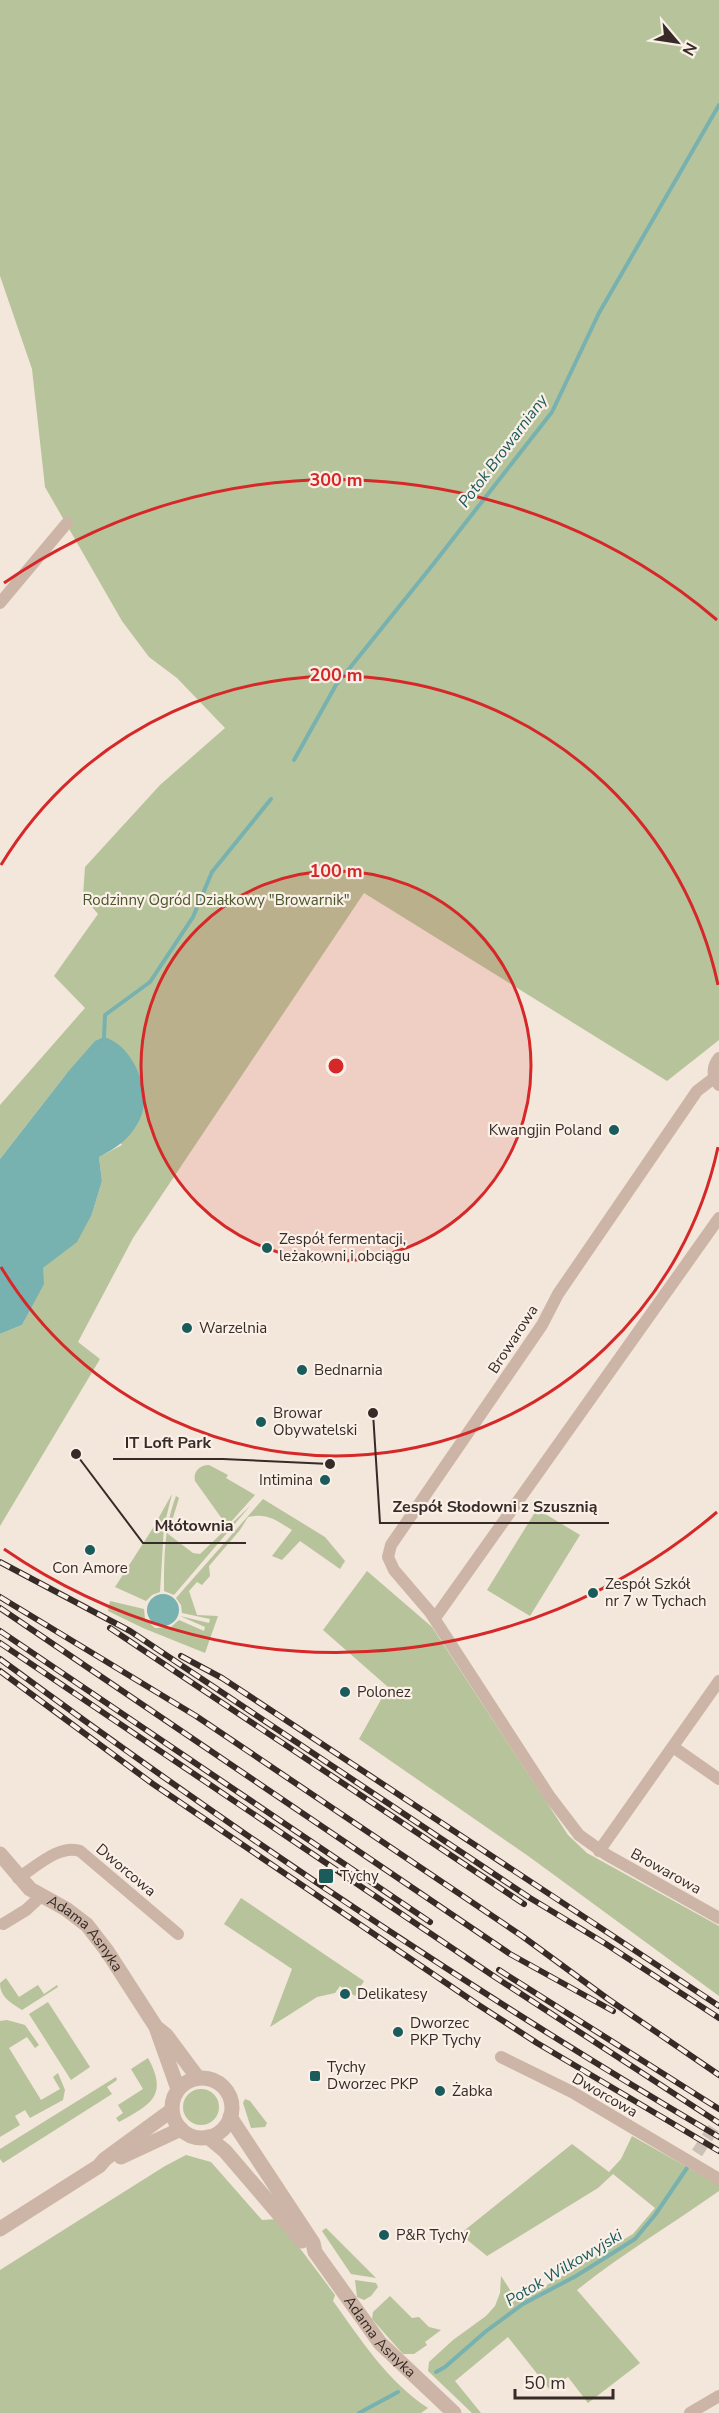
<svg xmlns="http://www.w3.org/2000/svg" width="719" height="2413" font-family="'Nunito Sans',sans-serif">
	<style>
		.green { fill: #b7c39a }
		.water { fill: #78b2b0 }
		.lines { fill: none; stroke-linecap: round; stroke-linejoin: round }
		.stream { stroke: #78b2b0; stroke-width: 4 }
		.minor-tunnel { stroke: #cdc1b6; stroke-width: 12; stroke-dasharray: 12 6; stroke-linecap: butt }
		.minor { stroke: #ccb5a6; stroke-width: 12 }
		.tertiary { stroke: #ccb5a6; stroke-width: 15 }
		.rail-casing { stroke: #372b27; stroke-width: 6 }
		.rail { stroke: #faf0e7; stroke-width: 4; stroke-dasharray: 11; stroke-linecap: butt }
		.ring { fill: none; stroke: #d62828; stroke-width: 3 }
		.poi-dot { fill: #1a5b5b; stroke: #faf0e7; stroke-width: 2 }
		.labels { text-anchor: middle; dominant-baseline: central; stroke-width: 4.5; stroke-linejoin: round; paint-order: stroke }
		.park-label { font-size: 15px; fill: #49572a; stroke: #faf0e7 }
		.poi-label { font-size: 15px; fill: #372b27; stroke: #faf0e7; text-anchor: start }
		.street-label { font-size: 15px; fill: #372b27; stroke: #faf0e7 }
		.water-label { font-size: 16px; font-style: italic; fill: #1a5b5b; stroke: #faf0e7 }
		.centre { fill: #d62828; stroke: #faf0e7; stroke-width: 3 }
		.ring-label { font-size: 18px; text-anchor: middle; font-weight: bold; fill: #d62828; stroke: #faf0e7; stroke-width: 4.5; stroke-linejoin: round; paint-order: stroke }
		.leader { fill: none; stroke: #372b27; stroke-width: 2 }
		.callout-dot { fill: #372b27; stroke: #faf0e7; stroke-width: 2 }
		.callout-label { font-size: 16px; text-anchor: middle; font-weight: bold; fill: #372b27; stroke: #faf0e7; stroke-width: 4.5; stroke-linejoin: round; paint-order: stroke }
	</style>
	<rect width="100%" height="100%" fill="#f3e6da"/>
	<g class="green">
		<polygon points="0,0 719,0 719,1040 667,1081 364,893 133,1238 78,1342 100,1359 0,1526 0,1334 22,1325 43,1284 43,1268 92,1214 102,1181 99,1157 122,1145 67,1073 0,1159 0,1105 85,1008 54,976 98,914 83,896 85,867 160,785 225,728 177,678 149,657 122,621 45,487 32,369 0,276"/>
		<path d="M209,1465L228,1475L226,1478L255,1495L229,1524L225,1523L195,1481C193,1472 199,1465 209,1465Z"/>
		<polygon points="172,1494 164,1526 160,1592 152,1595 146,1601 115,1587 153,1528"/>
		<path d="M176,1496L179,1498L168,1534L193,1553L200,1554L250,1506L174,1595L164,1591C164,1559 164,1527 176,1496Z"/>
		<path d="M263,1499L325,1537L345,1561L340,1569L300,1541L282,1560L272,1556L292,1530C275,1520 268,1513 248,1517L240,1530L209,1566L210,1576L202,1585L197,1582L189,1591L197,1615L218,1616L205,1653L143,1628L108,1611L110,1601L144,1609L145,1619L155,1628L171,1627L179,1620L204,1631L205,1627L180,1616L209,1623L210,1619L182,1613L181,1605L176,1598Z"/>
		<polygon points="537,1509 580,1535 530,1616 487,1590"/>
		<polygon points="367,1571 432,1627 568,1835 587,1853 719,1926 719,1996 531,1858 359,1739 388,1687 323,1630"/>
		<polygon points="241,1898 364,1981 355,1996 340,1986 335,1993 317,1997 270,2027 292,1969 224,1924"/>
		<path d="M6,1978L19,1997L38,1985L44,1994L57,1985L58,1987L22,2010C12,2003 0,1998 0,1983Z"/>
		<polygon points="48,2002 90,2067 71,2080 29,2014"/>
		<polygon points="7,2020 25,2025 39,2045 35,2048 27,2037 9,2048 41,2100 60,2089 53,2077 58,2073 65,2090 63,2100 30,2118 25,2110 15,2116 20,2125 0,2137 0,2021"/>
		<path d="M148,2058C169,2096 150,2105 119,2122L116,2118L123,2113L118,2105L143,2089L131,2069Z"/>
		<polygon points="116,2077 117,2080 107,2087 112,2094 3,2163 0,2159 0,2149"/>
		<circle cx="201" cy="2107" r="18"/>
		<polygon points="245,2099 250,2101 267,2123 265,2127 251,2128 243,2103"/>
		<path d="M632,2136L719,2185V2191C672,2224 622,2254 577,2290L640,2363L588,2403L568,2377L550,2390L508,2337L455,2381L481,2413H472L428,2371L429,2362L453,2340L486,2316L495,2306L500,2293L501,2276L518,2302L633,2234L655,2208L613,2174L598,2188L487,2256L460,2234L572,2144L609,2172L621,2159Z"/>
		<path d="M186,2155L211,2162L262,2220L278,2219L335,2295L333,2301C361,2340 388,2382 428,2408L421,2413H0V2270L165,2166Z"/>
		<polygon points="326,2228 376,2278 351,2274 322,2231"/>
		<polygon points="355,2280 376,2283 378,2287 371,2296 364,2300 357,2297"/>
		<polygon points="390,2296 412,2318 419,2317 429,2327 441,2330 425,2342 427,2345 414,2354 403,2354 372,2319 373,2312"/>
	</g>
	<g class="water">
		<path d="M104,1037C133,1045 153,1092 140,1119C130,1139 118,1147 99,1157L102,1181L92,1214L77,1242L43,1268L44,1284L22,1325L0,1334V1159L67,1073L95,1041Z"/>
		<circle cx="163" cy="1610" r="16"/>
	</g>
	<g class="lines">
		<g class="stream">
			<polyline points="294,760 336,685 431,567 552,412 599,313 719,105"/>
			<polyline points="104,1037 105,1015 150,982 193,917 212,872 271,799"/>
			<polyline points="436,2372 445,2367 485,2332 523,2304 576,2276 635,2239 655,2215 687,2168"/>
			<polyline points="359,2413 398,2392"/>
		</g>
		<polyline class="minor-tunnel" points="697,2153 719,2120"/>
		<g class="minor">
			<polyline points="0,603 67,523"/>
			<path d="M719,1058C712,1067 712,1076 719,1085"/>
			<polyline points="714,1078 697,1091 558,1294 542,1325 391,1545 388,1557 394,1570 430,1612 550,1797 579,1835 607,1855 719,1918"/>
			<polyline points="435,1618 719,1218"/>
			<polyline points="673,1747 719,1779"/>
			<polyline points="599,1851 719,1681"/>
			<path d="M18,1878C36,1867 59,1844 80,1851L178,1934"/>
			<polyline points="3,1924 26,1910 41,1896"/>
			<polyline points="501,2057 572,2092 719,2179"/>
			<polyline points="690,2413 719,2396"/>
		</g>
		<g class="tertiary">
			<path id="s1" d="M0,1854L30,1889L66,1909L87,1925L107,1951L156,2027L166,2035L198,2078"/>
			<polyline points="157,2030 178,2089"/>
			<circle cx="202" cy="2108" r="30"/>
			<path id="s2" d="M230,2117L313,2243L315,2252L380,2343L454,2413"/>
			<polyline points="208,2137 225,2151 302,2241"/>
			<polyline points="121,2157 181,2129"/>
			<polyline points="0,2229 99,2166 105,2159 172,2110"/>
		</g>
		<g class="rail-casing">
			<g id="rail">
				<polyline points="0,1562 130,1631 530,1898 606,1944 719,2018"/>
				<polyline points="0,1597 196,1716 522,1936 608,1999 719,2075"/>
				<polyline points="0,1608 510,1954 613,2011"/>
				<polyline points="110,1628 524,1904"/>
				<polyline points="0,1631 430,1922"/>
				<polyline points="0,1643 492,1975 719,2123"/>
				<polyline points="181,1656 222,1678 719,2006"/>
				<path d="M0,1659C232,1830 471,1991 719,2137"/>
				<polyline points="0,1671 153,1784 477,2004 537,2043 719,2151"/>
				<polyline points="499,1970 719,2109"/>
			</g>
		</g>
		<use href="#rail" class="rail"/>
	</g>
	<circle cx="336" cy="1066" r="195" fill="#d62828" fill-opacity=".12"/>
	<g class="ring">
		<circle cx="336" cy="1066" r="195"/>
		<path d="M718 1147A391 391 0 0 1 1 1267M1 865A391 391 0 0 1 718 985"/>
		<path d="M717 1512A586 586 0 0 1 4 1549M4 583A586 586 0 0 1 717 620"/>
	</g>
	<g class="poi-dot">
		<circle cx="614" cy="1130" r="6"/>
		<circle cx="267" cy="1248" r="6"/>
		<circle cx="187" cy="1328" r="6"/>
		<circle cx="302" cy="1370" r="6"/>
		<circle cx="261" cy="1422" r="6"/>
		<circle cx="325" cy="1480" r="6"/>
		<circle cx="90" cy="1550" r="6"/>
		<circle cx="593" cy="1593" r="6"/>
		<circle cx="345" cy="1692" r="6"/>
		<rect x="318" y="1868" width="16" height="16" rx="3"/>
		<circle cx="345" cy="1994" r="6"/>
		<circle cx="398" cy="2032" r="6"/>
		<rect x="309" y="2070" width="12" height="12" rx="3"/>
		<circle cx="440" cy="2091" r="6"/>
		<circle cx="384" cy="2235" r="6"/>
	</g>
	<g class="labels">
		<g class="park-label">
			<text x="216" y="900">Rodzinny Ogród Działkowy "Browarnik"</text>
		</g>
		<g class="poi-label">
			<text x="602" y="1130" text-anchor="end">Kwangjin Poland</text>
			<text x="279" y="1239">Zespół fermentacji,<tspan x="279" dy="17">leżakowni i obciągu</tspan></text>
			<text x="199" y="1328">Warzelnia</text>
			<text x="314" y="1370">Bednarnia</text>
			<text x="273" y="1413">Browar<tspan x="273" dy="17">Obywatelski</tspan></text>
			<text x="313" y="1480" text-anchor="end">Intimina</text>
			<text x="90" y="1568" text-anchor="middle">Con Amore</text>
			<text x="605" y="1584">Zespół Szkół<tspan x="605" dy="17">nr 7 w Tychach</tspan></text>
			<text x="357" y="1692">Polonez</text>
			<text x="340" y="1876">Tychy</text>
			<text x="357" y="1994">Delikatesy</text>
			<text x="410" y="2023">Dworzec<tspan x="410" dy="17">PKP Tychy</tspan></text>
			<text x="327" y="2067">Tychy<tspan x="327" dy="17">Dworzec PKP</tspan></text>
			<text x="452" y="2091">Żabka</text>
			<text x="396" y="2235">P&amp;R Tychy</text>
		</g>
		<g class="street-label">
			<text transform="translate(513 1339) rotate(-57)">Browarowa</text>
			<text transform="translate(126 1870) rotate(40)">Dworcowa</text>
			<text transform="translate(666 1871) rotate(29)">Browarowa</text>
			<text stroke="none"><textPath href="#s1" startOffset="118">Adama Asnyka</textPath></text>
			<text transform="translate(605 2095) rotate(30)">Dworcowa</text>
			<text stroke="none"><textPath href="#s2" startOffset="267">Adama Asnyka</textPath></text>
		</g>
		<g class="water-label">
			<text transform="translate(503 451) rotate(-53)">Potok Browarniany</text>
			<text transform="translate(564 2268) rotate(-31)">Potok Wilkowyjski</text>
		</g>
	</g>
	<circle cx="336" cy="1066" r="9" class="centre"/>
	<g class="ring-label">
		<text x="336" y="486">300 m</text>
		<text x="336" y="681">200 m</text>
		<text x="336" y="877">100 m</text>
	</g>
	<path class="leader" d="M330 1464L223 1459H113M373 1413L380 1523H609M76 1454L143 1543H246"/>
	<g class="callout-dot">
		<circle cx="330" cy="1464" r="6"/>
		<circle cx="373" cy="1413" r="6"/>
		<circle cx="76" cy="1454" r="6"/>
	</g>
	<g class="callout-label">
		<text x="168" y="1448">IT Loft Park</text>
		<text x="495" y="1512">Zespół Słodowni z Szusznią</text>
		<text x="194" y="1531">Młótownia</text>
	</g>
	<g transform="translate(677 42) rotate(119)" stroke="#faf0e7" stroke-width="4.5" paint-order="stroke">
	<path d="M0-4.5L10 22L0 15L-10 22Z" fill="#372b27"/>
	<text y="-9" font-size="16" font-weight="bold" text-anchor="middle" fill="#372b27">N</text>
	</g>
	<path d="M515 2389v9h98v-9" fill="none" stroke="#372b27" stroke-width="3"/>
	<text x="524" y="2389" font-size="18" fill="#372b27" stroke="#faf0e7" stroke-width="4.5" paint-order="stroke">50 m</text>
</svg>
